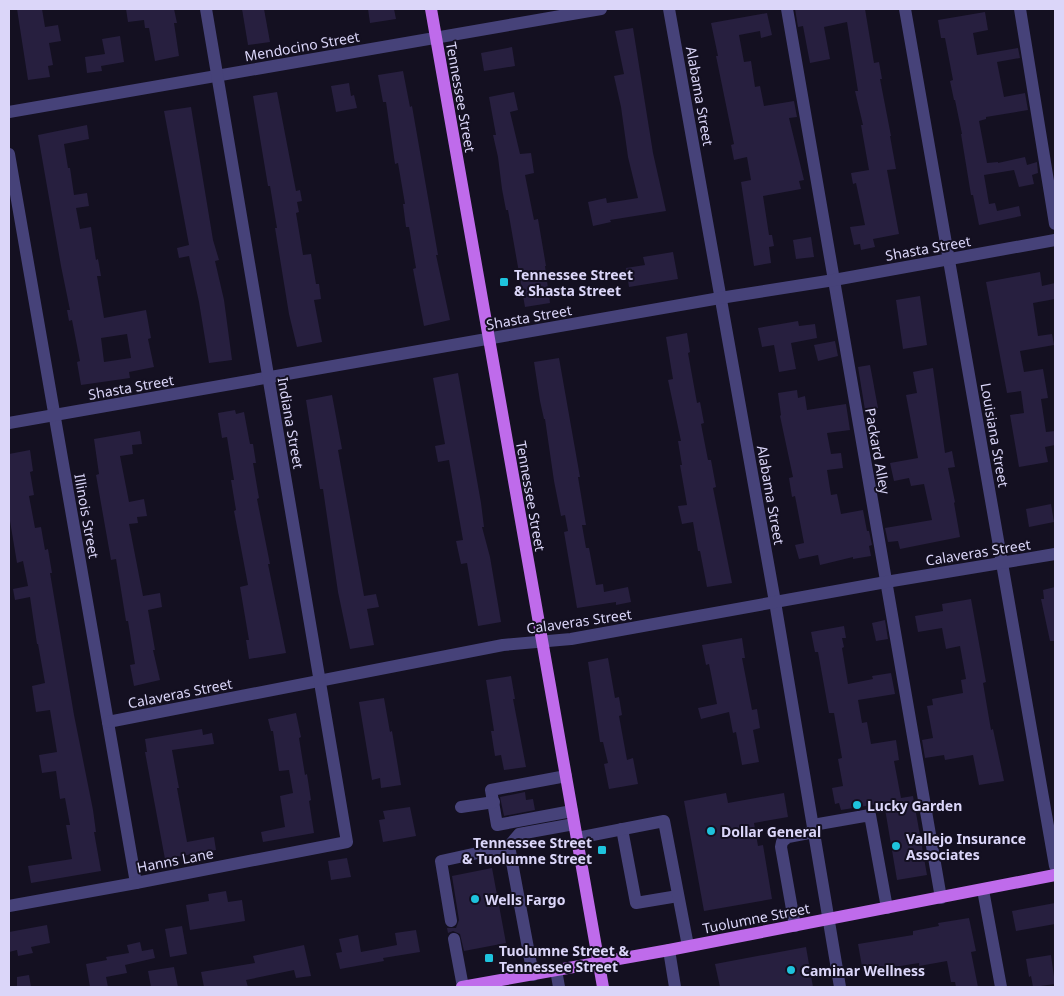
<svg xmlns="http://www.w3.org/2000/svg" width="1064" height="996" font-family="'Noto Sans',sans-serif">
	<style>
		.building { fill: #271f3f; fill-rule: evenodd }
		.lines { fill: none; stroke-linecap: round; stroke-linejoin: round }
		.minor { stroke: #464279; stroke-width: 12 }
		.major { stroke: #bf6beb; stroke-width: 12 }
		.poi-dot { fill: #1ec3dd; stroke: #141021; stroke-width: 2 }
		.labels { text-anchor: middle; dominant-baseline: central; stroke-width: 4; stroke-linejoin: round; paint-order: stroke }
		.street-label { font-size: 14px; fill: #dbd6f9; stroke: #141021 }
		.poi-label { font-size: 14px; font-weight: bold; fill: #dbd6f9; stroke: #141021; text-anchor: start }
	</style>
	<rect width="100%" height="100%" fill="#141021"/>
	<g class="building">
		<polygon points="17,9 42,9 45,27 58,25 61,41 49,43 53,65 48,66 50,77 28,80"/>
		<polygon points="126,9 174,9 177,23 174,23 179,56 155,61 149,28 145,28 144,20 128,22"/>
		<polygon points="242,9 264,9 270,42 248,45"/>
		<polygon points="368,9 394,9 396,19 370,23"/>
		<polygon points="795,9 865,9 874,63 879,62 882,79 880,79 891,136 890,136 896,169 887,170 899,234 873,239 875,247 861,250 860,244 854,245 850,227 865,225 856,183 853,184 851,173 869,170 861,125 863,125 855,91 858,91 847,22 824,27 830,59 810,63 803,26 798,27"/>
		<polygon points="985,12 988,30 973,33 977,55 1018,48 1020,58 997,62 1004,97 1025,93 1028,110 986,117 986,119 979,121 987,163 998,162 998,163 1025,157 1027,165 1037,162 1038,173 1032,175 1034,184 1019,187 1014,170 984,175 989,204 995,203 997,211 1019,206 1021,216 979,225 973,195 971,195 961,134 962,134 955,100 954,100 950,81 953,80 945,38 941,38 938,20"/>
		<polygon points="767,13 772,35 761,38 760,31 739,35 744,62 751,61 755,87 760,86 764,106 794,101 797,117 789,118 804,180 799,181 801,189 763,196 769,235 772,235 774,246 769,247 771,263 754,266 741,182 751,180 747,157 734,160 731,145 734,144 716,56 718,56 711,23"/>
		<polygon points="633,28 653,153 666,211 610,220 611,222 593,226 588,202 606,198 607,203 638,198 628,157 621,107 614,76 624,74 615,31"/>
		<polygon points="120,36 124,62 101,66 102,71 87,73 85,57 105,54 102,39"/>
		<polygon points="512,47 515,66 484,71 481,53"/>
		<polygon points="403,71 410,107 412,106 438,255 436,255 450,320 424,326 413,269 416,268 409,227 406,227 403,204 405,204 398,163 395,164 386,102 383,102 378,75"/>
		<polygon points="349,83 351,96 354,95 357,108 336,112 331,86"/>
		<polygon points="277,92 296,191 300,190 302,201 297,202 299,212 296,213 303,255 311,254 316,284 319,284 321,299 314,300 322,342 297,347 289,314 275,228 277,228 270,186 268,186 253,96"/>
		<polygon points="514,92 518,110 510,112 520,154 531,153 534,173 525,175 534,220 538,219 546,266 545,266 550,303 525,307 508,210 506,210 502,189 498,157 493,135 496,135 489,97"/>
		<polygon points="191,107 213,240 219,260 215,261 224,300 232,360 209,363 199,302 189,256 179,258 177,248 189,245 164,111"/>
		<path d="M87,125L89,139L64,144L68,168H70L74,195L87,193L89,206L76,208L80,229L91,227L96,260L98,259L101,276H97L104,318L146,310L151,338L148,339L154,367L129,372L130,378L81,385L77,362L80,361L72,320L69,321L67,310H70L61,266L38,135ZM127,334L131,358L104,362L101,338Z"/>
		<polygon points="811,237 814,257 796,259 793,240"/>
		<polygon points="673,252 678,279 629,287 626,268 645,265 643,257"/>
		<polygon points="1040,272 1042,286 1055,283 1055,299 1033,303 1038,336 1052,334 1054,345 1020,351 1024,372 1043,369 1048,398 1041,399 1046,432 1055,431 1055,445 1045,447 1048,462 1019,467 1010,415 1024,413 1021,391 1007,393 986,282"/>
		<polygon points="920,296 927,345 903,349 896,300"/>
		<polygon points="798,321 799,326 815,324 817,338 791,343 796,369 779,372 774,345 762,347 758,328"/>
		<polygon points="687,333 690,352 688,353 697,403 700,402 704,423 701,424 708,460 711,460 716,487 713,488 732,583 707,587 700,551 698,551 693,522 682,524 678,506 687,505 680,465 682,465 678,441 681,441 668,380 673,379 666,337"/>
		<polygon points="835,341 838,356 818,361 814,345"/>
		<polygon points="559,358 580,477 578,477 586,525 582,525 586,548 589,548 596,585 603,584 604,592 628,587 631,602 616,605 616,602 577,608 564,532 568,531 565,515 561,516 554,481 545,419 544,419 540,401 534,362"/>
		<polygon points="870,365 878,408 865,410 858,367"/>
		<polygon points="933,368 945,453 952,451 955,467 948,468 955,502 954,503 960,537 900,549 898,541 888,542 885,528 932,520 924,484 911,486 909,478 894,481 890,463 918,458 906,395 917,393 913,372"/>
		<polygon points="458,373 481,503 484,527 482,527 490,557 501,622 478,626 467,563 461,564 456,541 463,540 449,460 438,462 435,446 445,444 433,378"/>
		<polygon points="797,390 798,398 805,396 807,410 846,404 850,430 827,433 831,454 841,453 843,468 827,470 831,495 837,494 841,514 863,510 867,531 869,531 872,545 869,546 871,556 853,559 853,557 820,565 818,555 799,559 795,545 804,543 795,496 792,497 789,478 793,477 780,416 781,415 778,393"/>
		<polygon points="332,395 342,449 338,450 364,596 376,594 379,607 367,609 374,645 350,649 338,592 323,489 320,489 306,400"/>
		<polygon points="235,410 236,414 244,412 250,444 253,444 256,463 253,463 259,498 257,499 270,564 268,564 286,653 249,659 246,640 249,640 240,587 248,585 234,511 236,510 231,480 234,480 227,437 222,438 218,413"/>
		<polygon points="140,431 142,444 132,445 133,454 120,456 129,502 144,499 147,516 137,517 138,523 129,524 143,596 160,593 162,607 148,610 155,650 153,650 160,680 134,686 130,665 135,664 128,621 126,621 116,559 111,560 96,475 99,474 94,439"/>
		<polygon points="30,450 33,471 30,472 34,495 29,496 35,528 41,527 45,550 48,549 52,573 50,573 74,715 93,810 96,832 94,832 101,871 31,883 28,866 72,859 66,825 70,825 65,798 60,799 56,771 42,773 39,755 57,752 50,710 36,712 32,686 45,683 38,644 37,644 30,597 15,600 13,589 28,586 23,561 17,563 9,515 9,454"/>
		<polygon points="1051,504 1054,522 1029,527 1026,509"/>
		<polygon points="1055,587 1055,641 1050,641 1041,599 1044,599 1043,590"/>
		<polygon points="971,599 986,682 983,683 991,730 993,729 1004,781 979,785 973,755 945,760 944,755 925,758 922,740 933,738 927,706 933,705 932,699 963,693 961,680 966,679 960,646 946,649 942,628 918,632 915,616 943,611 942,604"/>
		<polygon points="885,620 888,639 876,641 872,623"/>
		<polygon points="844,626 846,638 842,638 844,647 842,648 848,684 873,679 872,676 891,673 895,694 858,700 862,723 867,722 871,744 896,740 899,760 894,761 901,798 913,796 927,875 897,880 884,803 841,810 839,803 835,804 832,788 843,786 838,759 842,758 834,713 829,713 818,652 815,652 811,632"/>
		<polygon points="742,638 745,658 742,658 752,710 757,709 760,728 753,730 759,762 742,765 736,732 733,733 729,712 701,719 698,708 717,704 709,664 706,665 702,645"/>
		<polygon points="608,658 615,698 619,697 622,715 619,716 627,760 633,758 638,784 609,789 604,764 608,763 603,742 600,742 588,662"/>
		<polygon points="511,676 515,699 513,699 526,767 504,770 501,755 495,756 491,731 494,731 486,680"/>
		<polygon points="384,698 390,732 392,731 401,785 381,788 380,778 372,780 359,702"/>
		<polygon points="296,713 301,737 299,738 305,775 307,774 311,800 309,801 314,833 263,842 261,832 285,827 280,796 293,793 289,770 279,771 273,731 271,731 268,719"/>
		<polygon points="202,729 203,735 212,733 214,744 172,750 179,788 177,788 187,842 214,837 216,850 165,859 145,752 147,752 145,739"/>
		<polygon points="525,792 526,800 533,799 535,810 504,816 500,797"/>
		<polygon points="726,793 728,803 784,793 788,817 754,823 758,846 763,845 772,899 704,911 684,801"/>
		<polygon points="410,807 416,836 383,842 379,820 385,819 383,811"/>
		<polygon points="347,858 351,877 331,880 328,861"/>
		<polygon points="492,868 506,943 464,951 460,934 453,931 448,933 447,928 456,928 459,920 452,876"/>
		<polygon points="226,891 228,902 242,900 245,921 190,930 186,905 209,901 208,894"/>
		<polygon points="1055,903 1055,924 1016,931 1012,911"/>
		<polygon points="969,918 976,951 971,952 978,987 956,987 955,982 951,982 947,961 919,966 919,963 863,972 858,944 913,935 913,931 939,926 938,923"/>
		<polygon points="47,925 50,943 31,947 33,953 18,956 17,950 9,952 9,932"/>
		<polygon points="182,926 187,954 170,957 165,929"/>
		<polygon points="416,930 420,952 383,958 384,961 340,969 336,953 342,952 339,939 358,935 361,952 397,945 395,933"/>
		<polygon points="140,942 142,951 153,949 155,958 125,965 127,973 106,977 108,987 90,987 86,964 107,960 106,957 129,953 127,945"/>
		<polygon points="304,945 311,976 296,978 294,970 246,980 248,987 204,987 201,972 255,963 253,956"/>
		<polygon points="806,947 813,987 720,987 715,964"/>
		<polygon points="1051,955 1055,984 1033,987 1031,976 1029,977 1026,959"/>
		<polygon points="174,967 178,987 151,987 148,971"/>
		<polygon points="29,975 31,987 17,987 17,977"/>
	</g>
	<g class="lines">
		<g class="minor">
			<polyline points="669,9 775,602 840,987"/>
			<polyline points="787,9 941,898"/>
			<polyline points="905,9 1055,866"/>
			<polyline points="1020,9 1055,224"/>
			<polyline points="9,112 601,9"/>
			<polyline points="9,154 136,883"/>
			<polyline points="9,423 720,298 834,280 1055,240"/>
			<polyline points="108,722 503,645 571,639 886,582 1055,554"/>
			<polyline points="566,776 491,790 497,825 572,811"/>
			<polyline points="461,807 494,802"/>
			<polyline points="813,825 870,815 887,908"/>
			<polyline points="622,829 636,903 678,896"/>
			<polyline points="577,838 664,821 688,946"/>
			<polyline points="509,846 533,975"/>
			<polyline points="983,890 1001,987"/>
			<polyline points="9,906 136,883 347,842 206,9"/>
			<polyline points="451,921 441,861 509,846 519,834 574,824"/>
			<polyline points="795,926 781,847 782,842 788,837 814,832"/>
			<polyline points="454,939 463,987"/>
			<polyline points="669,950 675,987"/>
			<polyline points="556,970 559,987"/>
		</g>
		<g class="major">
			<polyline points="431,9 603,987"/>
			<polyline points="462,987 669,950 1055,875"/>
		</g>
	</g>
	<g class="poi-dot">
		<rect x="499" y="277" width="10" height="10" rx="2.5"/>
		<circle cx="857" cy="805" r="5"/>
		<circle cx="711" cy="831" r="5"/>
		<circle cx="896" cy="846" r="5"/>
		<rect x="597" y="845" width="10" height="10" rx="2.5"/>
		<circle cx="475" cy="899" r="5"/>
		<rect x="484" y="953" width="10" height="10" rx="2.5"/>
		<circle cx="791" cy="970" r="5"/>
	</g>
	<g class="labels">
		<g class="street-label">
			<text transform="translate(302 46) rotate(-10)">Mendocino Street</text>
			<text transform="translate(700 96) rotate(80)">Alabama Street</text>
			<text transform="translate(461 97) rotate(80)">Tennessee Street</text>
			<text transform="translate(928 248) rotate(-10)">Shasta Street</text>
			<text transform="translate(529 317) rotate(-10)">Shasta Street</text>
			<text transform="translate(131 387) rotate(-10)">Shasta Street</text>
			<text transform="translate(291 423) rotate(80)">Indiana Street</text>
			<text transform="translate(995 435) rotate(80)">Louisiana Street</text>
			<text transform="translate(878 451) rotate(80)">Packard Alley</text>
			<text transform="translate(771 495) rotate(80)">Alabama Street</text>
			<text transform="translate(531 496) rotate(80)">Tennessee Street</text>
			<text transform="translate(87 516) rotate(80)">Illinois Street</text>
			<text transform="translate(978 552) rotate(-9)">Calaveras Street</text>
			<text transform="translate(579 621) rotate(-8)">Calaveras Street</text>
			<text transform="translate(180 693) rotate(-11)">Calaveras Street</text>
			<text transform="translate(175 860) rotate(-11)">Hanns Lane</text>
			<text transform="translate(756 918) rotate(-11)">Tuolumne Street</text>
		</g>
		<g class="poi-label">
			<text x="514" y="274">Tennessee Street<tspan x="514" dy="16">&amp; Shasta Street</tspan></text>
			<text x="867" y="805">Lucky Garden</text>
			<text x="721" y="831">Dollar General</text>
			<text x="906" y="838">Vallejo Insurance<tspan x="906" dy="16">Associates</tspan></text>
			<text x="592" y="842" text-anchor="end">Tennessee Street<tspan x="592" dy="16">&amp; Tuolumne Street</tspan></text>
			<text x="485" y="899">Wells Fargo</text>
			<text x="499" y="950">Tuolumne Street &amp;<tspan x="499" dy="16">Tennessee Street</tspan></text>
			<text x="801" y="970">Caminar Wellness</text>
		</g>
	</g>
	<rect width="1064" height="996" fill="none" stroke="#dbd6f9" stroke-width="20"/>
</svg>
